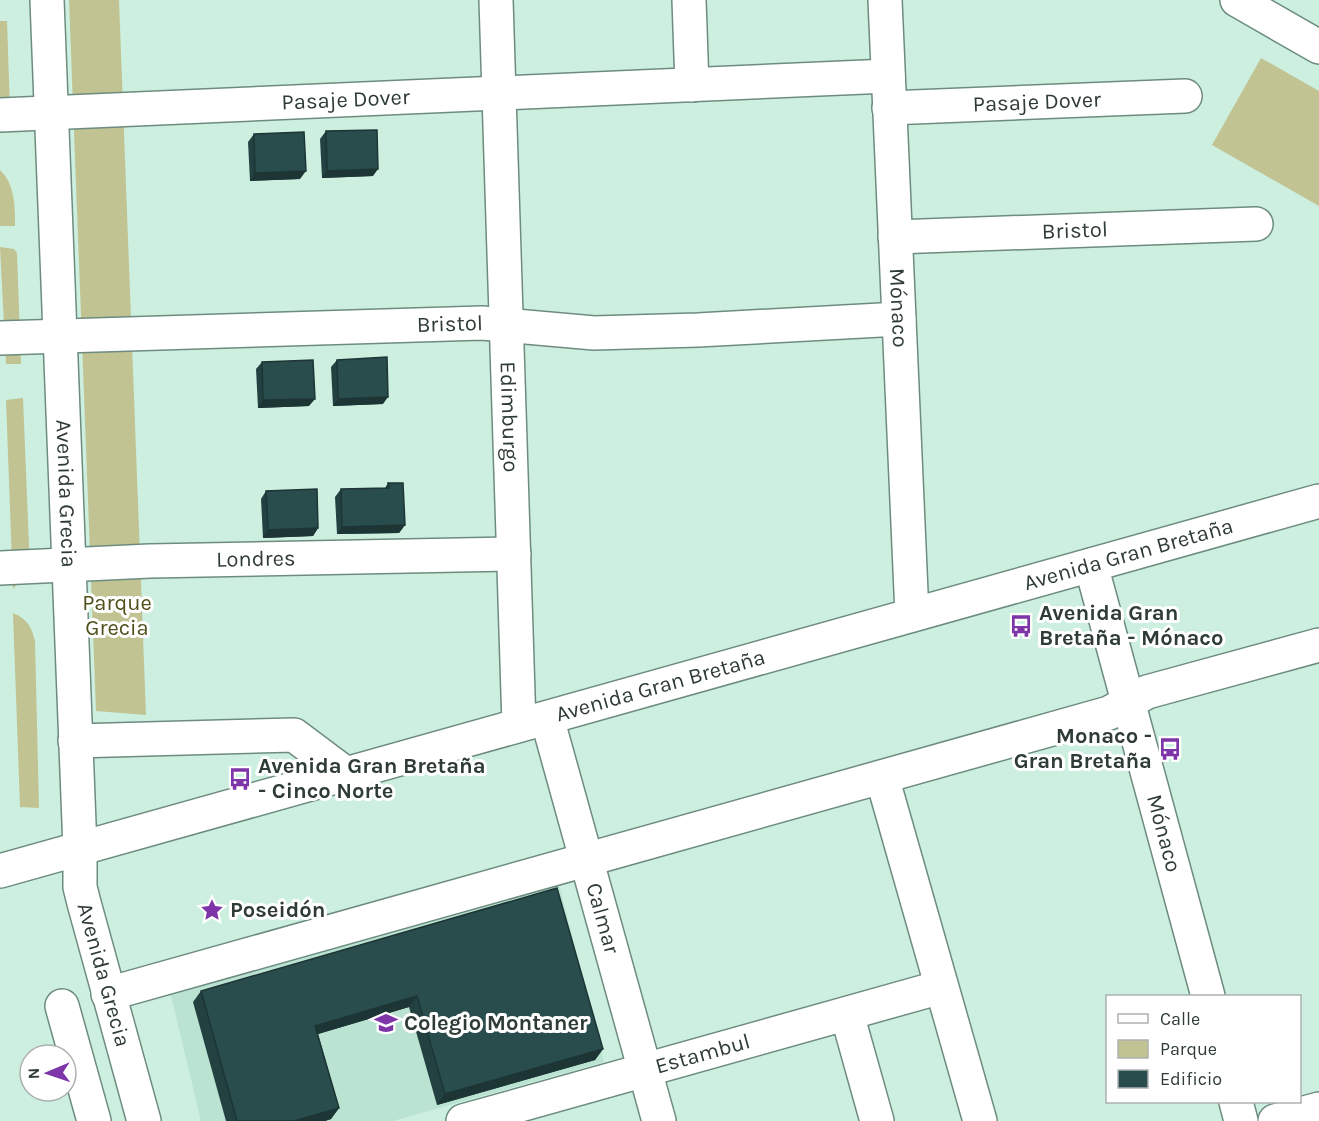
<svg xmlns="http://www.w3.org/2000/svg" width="1319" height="1121" font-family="Karla,sans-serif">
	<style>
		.built { fill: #bae3d2 }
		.green { fill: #c1c392 }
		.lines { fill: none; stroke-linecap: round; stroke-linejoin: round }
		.minor-casing { stroke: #6d8c7f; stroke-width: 36 }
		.secondary-casing { stroke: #6d8c7f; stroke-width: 36 }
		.minor { stroke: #fff; stroke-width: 33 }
		.secondary { stroke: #fff; stroke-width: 33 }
		.wall { fill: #234141 }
		.shaded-wall { fill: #1d3535 }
		.building { fill: #294c4c; stroke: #1d3535; stroke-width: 1.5 }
		.labels { text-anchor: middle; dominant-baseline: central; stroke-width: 6; stroke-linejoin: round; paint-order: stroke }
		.street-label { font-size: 22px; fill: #2f3c36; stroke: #fff }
		.park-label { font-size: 22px; fill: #4f501b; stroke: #fff }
		.poi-label { font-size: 22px; font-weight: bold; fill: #2f3c36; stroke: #fff; text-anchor: start }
	</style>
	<rect width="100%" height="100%" fill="#cdefe0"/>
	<polygon class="built" points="556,872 604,1062 393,1121 201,1121 168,983"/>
	<g class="green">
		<polygon points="69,0 119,0 146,715 96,711"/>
		<polygon points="0,21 7,21 10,109 0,130"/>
		<polygon points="1261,58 1319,91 1319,206 1212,145"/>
		<path d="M0,170C15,184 15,207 15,226H0Z"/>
		<polygon points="0,247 14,249 17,253 21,364 6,364"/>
		<polygon points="23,398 30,570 13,589 6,400"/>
		<path d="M13,613C27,619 31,626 35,641L39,808L20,807Z"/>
	</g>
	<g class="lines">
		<g class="minor-casing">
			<g id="minor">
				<path id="s1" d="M496,0L519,725"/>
				<polyline points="689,0 692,85"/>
				<path id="s2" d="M885,0L912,615"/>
				<polyline points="1237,0 1319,47"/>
				<path id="s3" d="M889,108L1185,96"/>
				<path id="s4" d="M0,115L888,76"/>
				<path id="s5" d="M895,237L1256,224"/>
				<path id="s6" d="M0,338L482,323L594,333L698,330L899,319"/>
				<path id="s7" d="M1091,565L1208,996"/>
				<path id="s8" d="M0,568L150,561L514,554"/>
				<path id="s9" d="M547,718L659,1121"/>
				<polyline points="75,741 294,735 346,774"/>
				<polyline points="882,777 980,1121"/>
				<path id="s10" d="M80,849V887L84,903L144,1121"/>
				<polyline points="108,994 1109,713 1147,692 1319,645"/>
				<polyline points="62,1006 94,1121"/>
				<polyline points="847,1014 877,1121"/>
				<polyline points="1236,1102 1241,1121"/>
				<path id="s11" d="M463,1121L941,987"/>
				<polyline points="1275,1121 1319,1109"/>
			</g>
		</g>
		<g class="secondary-casing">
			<g id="secondary">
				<path id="s12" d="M47,0L80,849"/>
				<path id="s13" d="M0,871L1319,501"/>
			</g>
		</g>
		<use href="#minor" class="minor"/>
		<use href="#secondary" class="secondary"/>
	</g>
	<g class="wall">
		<polygon points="326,131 373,176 322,178 320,139"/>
		<polygon points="254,134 300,179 250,181 248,142"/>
		<polygon points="337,360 383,404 333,406 331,367"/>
		<polygon points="262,362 309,406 258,408 256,369"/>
		<polygon points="388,483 405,525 399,533 337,534 335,497 341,489 385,488"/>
		<polygon points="266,491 318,528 313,536 263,538 261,499"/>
		<polygon points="557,888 603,1049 595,1060 437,1105 409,1007 318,1034 339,1108 331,1119 325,1121 226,1121 193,1002 201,991"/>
	</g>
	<g class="shaded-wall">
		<polygon points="378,169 373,176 322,178 327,171"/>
		<polygon points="306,171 300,179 250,181 255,173"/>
		<polygon points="388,397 383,404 333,406 338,399"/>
		<polygon points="315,399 309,406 258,408 263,400"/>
		<polygon points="405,525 399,533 337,534 342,527"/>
		<polygon points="318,528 313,536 263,538 268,530"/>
		<polygon points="417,996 409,1007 308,1037 315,1026"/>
		<polygon points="603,1049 595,1060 437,1105 445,1094"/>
		<polygon points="339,1108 331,1119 325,1121 294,1121"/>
	</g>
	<g class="building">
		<polygon points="377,130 378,169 327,171 326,131"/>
		<polygon points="304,132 306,171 255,173 254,134"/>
		<polygon points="387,357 388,397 338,399 337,360"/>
		<polygon points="313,360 315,399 263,400 262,362"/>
		<polygon points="388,483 403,483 405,525 342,527 341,489 389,488"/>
		<polygon points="317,489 318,528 268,530 266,491"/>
		<polygon points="557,888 603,1049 445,1094 417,996 315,1026 339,1108 294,1121 237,1121 201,991"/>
	</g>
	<defs>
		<g id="bus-bare" transform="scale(1.8)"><path d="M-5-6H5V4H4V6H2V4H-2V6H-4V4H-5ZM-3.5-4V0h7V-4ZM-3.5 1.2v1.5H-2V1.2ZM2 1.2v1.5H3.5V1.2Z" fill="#7e35a8" stroke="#fff" stroke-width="2.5" paint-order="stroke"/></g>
		<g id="sight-bare" transform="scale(1.8)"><path d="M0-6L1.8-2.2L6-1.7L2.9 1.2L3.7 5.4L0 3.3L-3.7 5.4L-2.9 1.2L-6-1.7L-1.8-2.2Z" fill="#7e35a8" stroke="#fff" stroke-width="2.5" paint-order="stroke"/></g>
		<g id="school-bare" transform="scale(1.8)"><path d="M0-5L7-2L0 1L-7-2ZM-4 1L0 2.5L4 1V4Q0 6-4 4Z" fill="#7e35a8" stroke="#fff" stroke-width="2.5" paint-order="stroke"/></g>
	</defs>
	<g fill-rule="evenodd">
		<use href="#bus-bare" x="1021" y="626"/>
		<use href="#bus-bare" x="1170" y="749"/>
		<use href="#bus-bare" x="240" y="779"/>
		<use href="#sight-bare" x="212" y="910"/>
		<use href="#school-bare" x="386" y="1023"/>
	</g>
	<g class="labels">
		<g class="street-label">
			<text stroke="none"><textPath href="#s4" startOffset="346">Pasaje Dover</textPath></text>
			<text stroke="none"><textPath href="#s3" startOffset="148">Pasaje Dover</textPath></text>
			<text stroke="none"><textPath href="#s5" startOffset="180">Bristol</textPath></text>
			<text stroke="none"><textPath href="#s2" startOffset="308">Mónaco</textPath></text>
			<text stroke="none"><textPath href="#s6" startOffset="450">Bristol</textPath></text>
			<text stroke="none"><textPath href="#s1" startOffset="417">Edimburgo</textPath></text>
			<text stroke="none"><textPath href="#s12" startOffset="494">Avenida Grecia</textPath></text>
			<text stroke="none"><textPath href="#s13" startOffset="1172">Avenida Gran Bretaña</textPath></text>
			<text stroke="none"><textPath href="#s8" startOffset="256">Londres</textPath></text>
			<text stroke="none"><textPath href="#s13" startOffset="686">Avenida Gran Bretaña</textPath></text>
			<text stroke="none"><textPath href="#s7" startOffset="278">Mónaco</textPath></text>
			<text stroke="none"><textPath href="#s9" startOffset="208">Calmar</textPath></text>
			<text stroke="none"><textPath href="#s10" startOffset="129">Avenida Grecia</textPath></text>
			<text stroke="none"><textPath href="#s11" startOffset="249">Estambul</textPath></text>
		</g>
		<g class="park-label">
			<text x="117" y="603">Parque<tspan x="117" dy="25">Grecia</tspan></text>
		</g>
		<g class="poi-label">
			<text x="1039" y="613">Avenida Gran<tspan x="1039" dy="25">Bretaña - Mónaco</tspan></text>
			<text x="1152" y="736" text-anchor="end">Monaco -<tspan x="1152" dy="25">Gran Bretaña</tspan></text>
			<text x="258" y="766">Avenida Gran Bretaña<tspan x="258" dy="25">- Cinco Norte</tspan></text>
			<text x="230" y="910">Poseidón</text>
			<text x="404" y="1023">Colegio Montaner</text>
		</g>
	</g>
	<rect x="1106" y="995" width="195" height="108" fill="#ffffff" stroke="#acb1af" stroke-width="1.5"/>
	<rect x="1118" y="1014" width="30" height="9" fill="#ffffff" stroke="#acb1af" stroke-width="1.5"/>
	<text x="1160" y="1025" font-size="18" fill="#2f3c36">Calle</text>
	<rect x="1118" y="1040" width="30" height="18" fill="#c1c392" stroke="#acb1af" stroke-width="1.5"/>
	<text x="1160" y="1055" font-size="18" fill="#2f3c36">Parque</text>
	<rect x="1118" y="1070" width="30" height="18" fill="#294c4c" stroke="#acb1af" stroke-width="1.5"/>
	<text x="1160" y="1085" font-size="18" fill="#2f3c36">Edificio</text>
	<g transform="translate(48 1073) rotate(268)"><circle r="28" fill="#ffffff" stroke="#acb1af" stroke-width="1.5"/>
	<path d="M0-4.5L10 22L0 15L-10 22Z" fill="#7e35a8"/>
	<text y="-9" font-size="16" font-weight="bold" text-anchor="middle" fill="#2f3c36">N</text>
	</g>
</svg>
